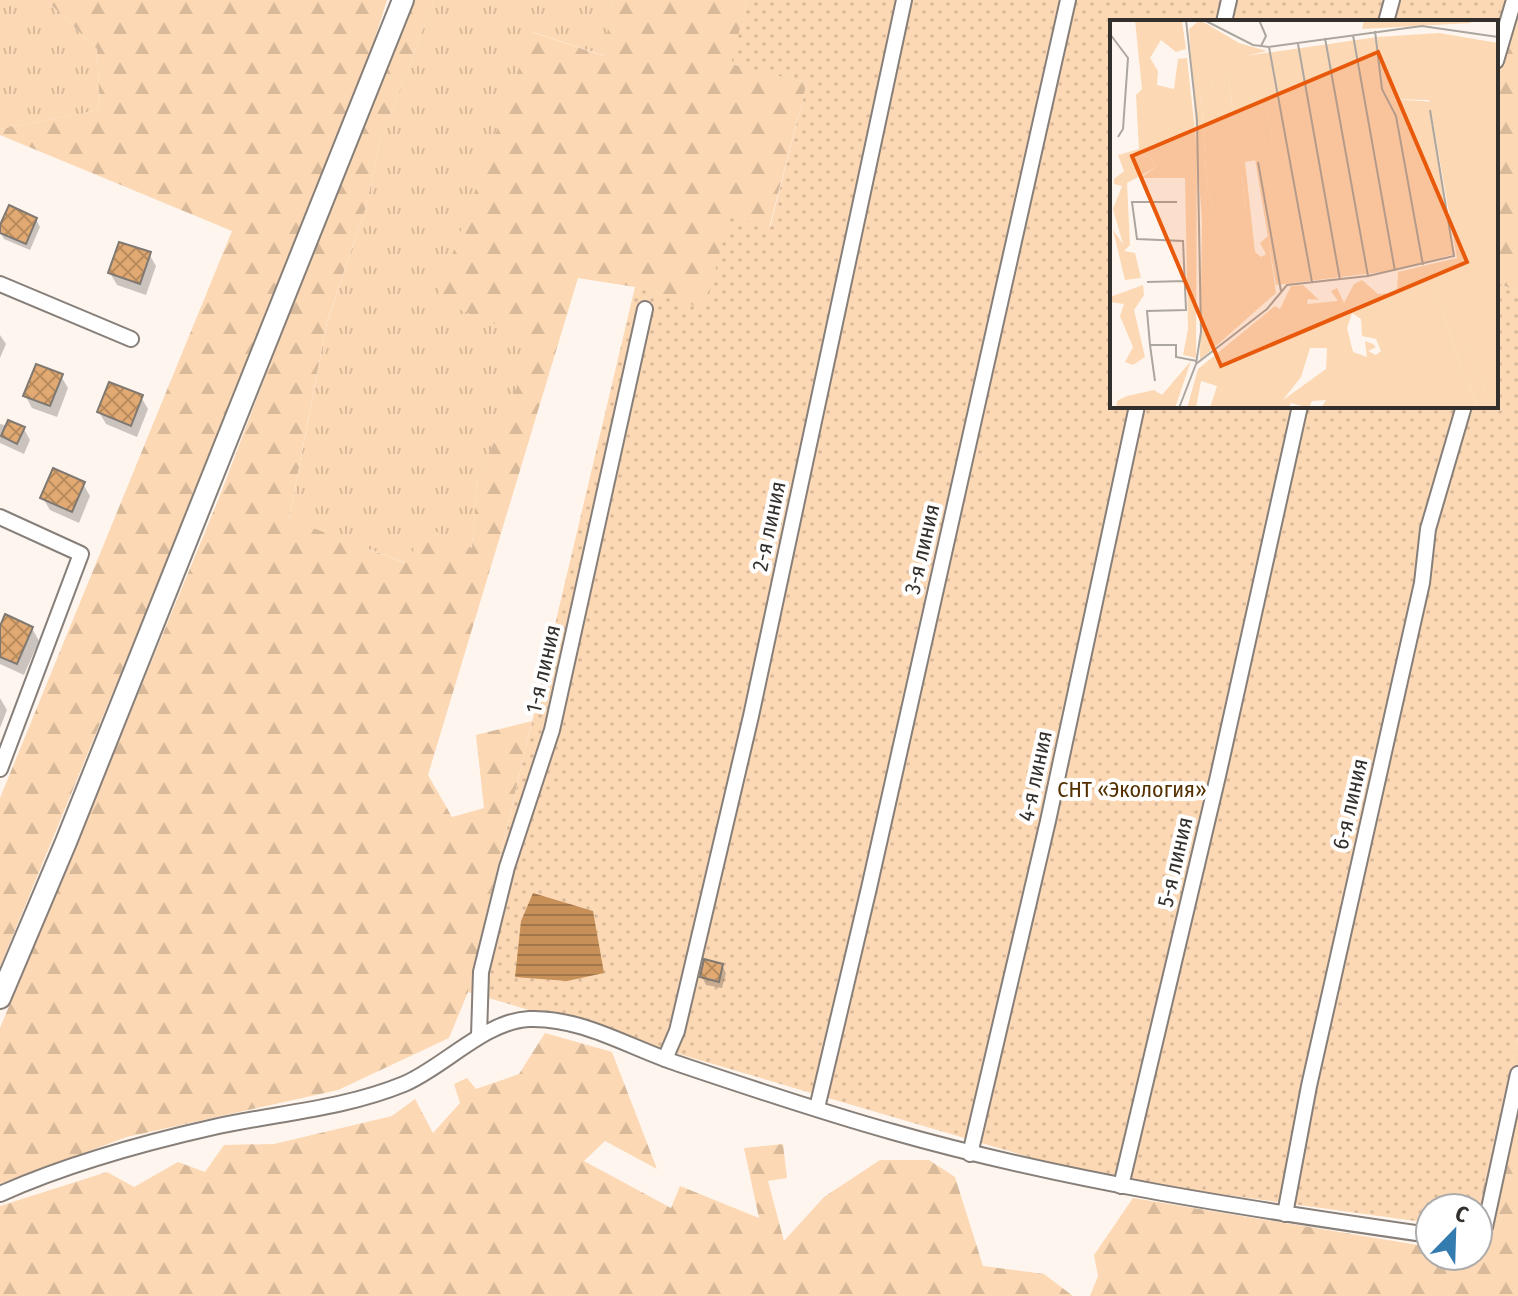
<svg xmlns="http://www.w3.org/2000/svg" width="1518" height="1296" font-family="'Fira Sans Condensed',sans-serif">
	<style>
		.grass { fill: url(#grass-tufts) }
		.forest { fill: url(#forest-firs) }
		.park { fill: url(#park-dots) }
		.water { fill: url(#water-rules) }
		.shadow { fill: #0003 }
		.building { fill: url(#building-cross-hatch); stroke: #807972; stroke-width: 2 }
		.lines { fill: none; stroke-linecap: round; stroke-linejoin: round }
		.street-casing { stroke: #877f79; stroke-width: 18 }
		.secondary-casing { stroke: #877f79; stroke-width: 24 }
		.street { stroke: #fff; stroke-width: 14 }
		.secondary { stroke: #fff; stroke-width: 20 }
		.labels { text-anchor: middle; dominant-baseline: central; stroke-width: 8; stroke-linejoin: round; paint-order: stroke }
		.street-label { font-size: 22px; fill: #322f2c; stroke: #fff }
		.park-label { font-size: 22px; fill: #542f00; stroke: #fff }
		.inset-road { fill: none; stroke: #aca6a0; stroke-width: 2 }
		.view { fill: #e8590c; fill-opacity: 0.15; stroke: #e8590c; stroke-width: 4 }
		.inset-edge { fill: none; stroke: #322f2c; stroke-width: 4 }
	</style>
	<defs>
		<pattern id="grass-tufts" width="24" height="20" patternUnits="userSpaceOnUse" patternTransform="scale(2)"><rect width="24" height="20" fill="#fcd8b4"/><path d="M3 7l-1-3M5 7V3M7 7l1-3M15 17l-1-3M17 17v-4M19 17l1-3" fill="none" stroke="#d8ba9b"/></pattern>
		<pattern id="forest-firs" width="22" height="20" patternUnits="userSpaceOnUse" patternTransform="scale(2)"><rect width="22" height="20" fill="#fcd8b4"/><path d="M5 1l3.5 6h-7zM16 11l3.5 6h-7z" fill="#d8ba9b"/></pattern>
		<pattern id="park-dots" width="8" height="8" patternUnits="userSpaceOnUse" patternTransform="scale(2)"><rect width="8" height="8" fill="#fcd8b4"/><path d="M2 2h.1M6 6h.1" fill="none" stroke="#d8ba9b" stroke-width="1.8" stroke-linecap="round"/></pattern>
		<pattern id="water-rules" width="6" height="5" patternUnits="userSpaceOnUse" patternTransform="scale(2)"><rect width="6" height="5" fill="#c69058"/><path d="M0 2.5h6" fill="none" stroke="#a17649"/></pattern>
		<pattern id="building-cross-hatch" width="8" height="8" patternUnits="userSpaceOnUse" patternTransform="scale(2)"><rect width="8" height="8" fill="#e2aa72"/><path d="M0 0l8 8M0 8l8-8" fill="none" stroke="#b88b5e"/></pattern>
	</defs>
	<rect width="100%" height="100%" fill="#fef6ee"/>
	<g class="grass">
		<polygon points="0,0 46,0 97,49 100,110 0,129"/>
		<polygon points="434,0 612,0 605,56 533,32 437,299 537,341 477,482 472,548 406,563 289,520 327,322 366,207 379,145"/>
	</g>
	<g class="forest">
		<polygon points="46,0 387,0 354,105 0,967 0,798 232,231 0,135 0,129 100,110 97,49"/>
		<polygon points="408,0 434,0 379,145 366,207 327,321 289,519 405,563 428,528 472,548 477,482 536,341 436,300 532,32 604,56 612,0 747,0 732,64 807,83 769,228 729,218 706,310 635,287 578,278 428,775 452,817 484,808 476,735 532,721 468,992 449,1038 338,1090 127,1137 0,1184 0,1028 219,498"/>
		<polygon points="1518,11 1518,292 1496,282 1496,84"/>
		<polygon points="545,1033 612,1052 657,1169 605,1141 584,1161 671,1208 680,1186 759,1218 744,1148 783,1144 787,1178 768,1181 784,1241 824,1197 880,1160 929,1160 955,1177 983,1266 1044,1274 1073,1296 0,1296 0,1206 107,1172 134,1187 178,1162 205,1172 224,1145 274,1144 392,1116 415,1099 433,1133 460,1103 454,1084 467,1078 476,1089 519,1074"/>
		<polygon points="1518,1038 1518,1296 1090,1296 1098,1276 1094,1255 1133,1198 1430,1247 1430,1256 1478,1256 1478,1208"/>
	</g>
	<polygon class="park" points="747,0 1518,0 1518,11 1496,84 1496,22 1112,22 1112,406 1496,406 1496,282 1518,292 1518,1038 1478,1208 1430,1208 1430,1223 1097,1177 468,992 635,287 705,309 729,217 770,227 807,83 731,64"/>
	<polygon class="water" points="533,893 593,911 604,973 567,981 515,977 521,921"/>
	<g class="shadow">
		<polygon points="36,219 40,227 30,250 4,239 0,232"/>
		<polygon points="149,254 156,266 146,295 117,285 110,273"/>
		<polygon points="0,335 6,344 0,358"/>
		<polygon points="61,376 68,388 57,417 32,408 25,395"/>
		<polygon points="141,397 148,409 137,437 106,424 99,412"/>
		<polygon points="0,424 24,429 30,440 24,454 0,443"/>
		<polygon points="83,484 90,496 79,523 50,510 43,498"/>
		<polygon points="32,628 39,641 24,675 0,664 0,631"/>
		<polygon points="0,698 7,710 0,728"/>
		<polygon points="722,965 726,973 722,988 706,985 702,977"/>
	</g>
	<g class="building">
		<polygon points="9,205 37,218 26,244 0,233 0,225"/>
		<polygon points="119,242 151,252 140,284 108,273"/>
		<polygon points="36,364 63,374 50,406 23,396"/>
		<polygon points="109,382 143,395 131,426 97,412"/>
		<polygon points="8,420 25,427 17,444 1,436"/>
		<polygon points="53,468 85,482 72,512 40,498"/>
		<polygon points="5,614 33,627 17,664 0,657 0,626"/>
		<polygon points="704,959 723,964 719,982 700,977"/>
	</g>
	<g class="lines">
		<g class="street-casing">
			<g id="street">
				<polyline points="1224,22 1229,0"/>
				<polyline points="1386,22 1392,0"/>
				<polyline points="1496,61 1514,0"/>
				<polyline points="0,284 131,339"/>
				<polyline points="0,517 81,554 0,769"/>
				<polyline points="479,1036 481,972 507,867 552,730 645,309"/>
				<polyline points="665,1059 677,1031 751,716 904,0"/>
				<polyline points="817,1108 869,888 1068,0"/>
				<polyline points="970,1154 1048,821 1137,406"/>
				<polyline points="1121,1186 1218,776 1300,406"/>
				<path d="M0,1194C67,1164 143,1143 214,1127C278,1113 343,1109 404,1084C444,1067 485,1021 529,1019C582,1017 630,1048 679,1064C750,1088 821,1112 893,1132C1069,1182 1249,1209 1430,1235"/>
				<polyline points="1285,1214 1309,1086 1422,583 1428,529 1464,406"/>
				<polyline points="1478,1232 1485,1227 1518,1074"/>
			</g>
		</g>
		<g class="secondary-casing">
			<polyline id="secondary" points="0,998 66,842 403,0"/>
		</g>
		<use href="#street" class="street"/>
		<use href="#secondary" class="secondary"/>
	</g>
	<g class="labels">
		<g class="street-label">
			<text transform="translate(769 526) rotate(-78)">2-я линия</text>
			<text transform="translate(922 549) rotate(-77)">3-я линия</text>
			<text transform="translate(543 669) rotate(-77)">1-я линия</text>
			<text transform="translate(1035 776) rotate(-78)">4-я линия</text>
			<text transform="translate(1350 804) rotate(-77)">6-я линия</text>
			<text transform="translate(1175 862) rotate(-77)">5-я линия</text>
		</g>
		<g class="park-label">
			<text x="1132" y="789">СНТ «Экология»</text>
		</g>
	</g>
	<g transform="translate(1110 20)">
		<rect width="388" height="388" fill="#fef6ee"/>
		<path d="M104,53L119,56L124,104L111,106L132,155L136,193L126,200L105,201L97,166L91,73L101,69ZM27,132L41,138L46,147L17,163L20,225L14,231L25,233L31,258L15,260L3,210L13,224L3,189L12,166L4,164V159L14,151L8,135ZM332,255L375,372L388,379V388H367L323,268ZM33,265L34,275L24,290L35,337L23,345L15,342L23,327L10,296L14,284L0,282V277Z" fill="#fcd8b4"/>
		<path d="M25,0H72L76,29L66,32L51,20L40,38L48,51L47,65L64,69L68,39L77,38L87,129L86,338L73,335L78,309L75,158H30L46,147L41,138L27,132L8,135L29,129L26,75L32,69ZM90,0L129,23L157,31L136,36L145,96L158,94L162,120L158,138L135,142L145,232L151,237L156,234L150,223L158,216L166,273L90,340L92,202L79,9ZM104,54L119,56L124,104L110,105L113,155H132L136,192H128L126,200H105L97,166L91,73L101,69ZM254,0H360L361,3L252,9ZM329,13L388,23V379L375,372L332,256L323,268L367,388H211L216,380L202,381L199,388L181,383L178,388H100L107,366L91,361L86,388H77L88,349L165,286L170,289L181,266L193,265L209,280L198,279L197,284L228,281L221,271L227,268L234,283L244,264L252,260L268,274L287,273L288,252L347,238L319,80L280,79L273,70L267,17ZM242,293L251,299L252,316L266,319L271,331L266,335L258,331L266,327L263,324L255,321L257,337L243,332L237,308ZM200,328H217L216,349L173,380L191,357ZM81,341L65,388H6L7,381L17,376L44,370L52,375Z" fill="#fcd8b4" fill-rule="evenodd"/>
		<path d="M369,82L386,114L387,135L382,138L350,127L342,107L344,95ZM364,147L388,156V191L350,183L345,175L347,158ZM147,350L173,354L175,359L161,374L139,381L138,357Z" fill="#fcd8b4"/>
		<path d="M267,17L273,70L280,79L327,82L322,100L345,234L280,251L166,265L145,139L157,138L155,121L162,120L158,95L145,96L135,36Z" fill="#fcd8b4"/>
		<path class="inset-road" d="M94,0L143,25L159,27L312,6L388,17M149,0L156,16L151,26M265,11L272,69L286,96L313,245M0,14L18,38L13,109L8,117M243,15L285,251M215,18L258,256M188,24L230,260M159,27L202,262M148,142L171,271M67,182H22L27,219L73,221L76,290L37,291L40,325H66V337L87,341M37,262L75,261M40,325L45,361M86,344L157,289L177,265L258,256L344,236L320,90M69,388L86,344L91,312L87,100L76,0"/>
		<path class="view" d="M268,32L357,242L111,346L22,136Z"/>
		<rect width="388" height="388" class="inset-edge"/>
	</g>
	<g transform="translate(1454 1232) rotate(23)"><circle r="38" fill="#ffffff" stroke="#adacab" stroke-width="2"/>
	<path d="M0-6L14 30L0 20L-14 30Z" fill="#347cb0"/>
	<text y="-12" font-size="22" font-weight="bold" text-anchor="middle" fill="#322f2c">С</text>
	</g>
</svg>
